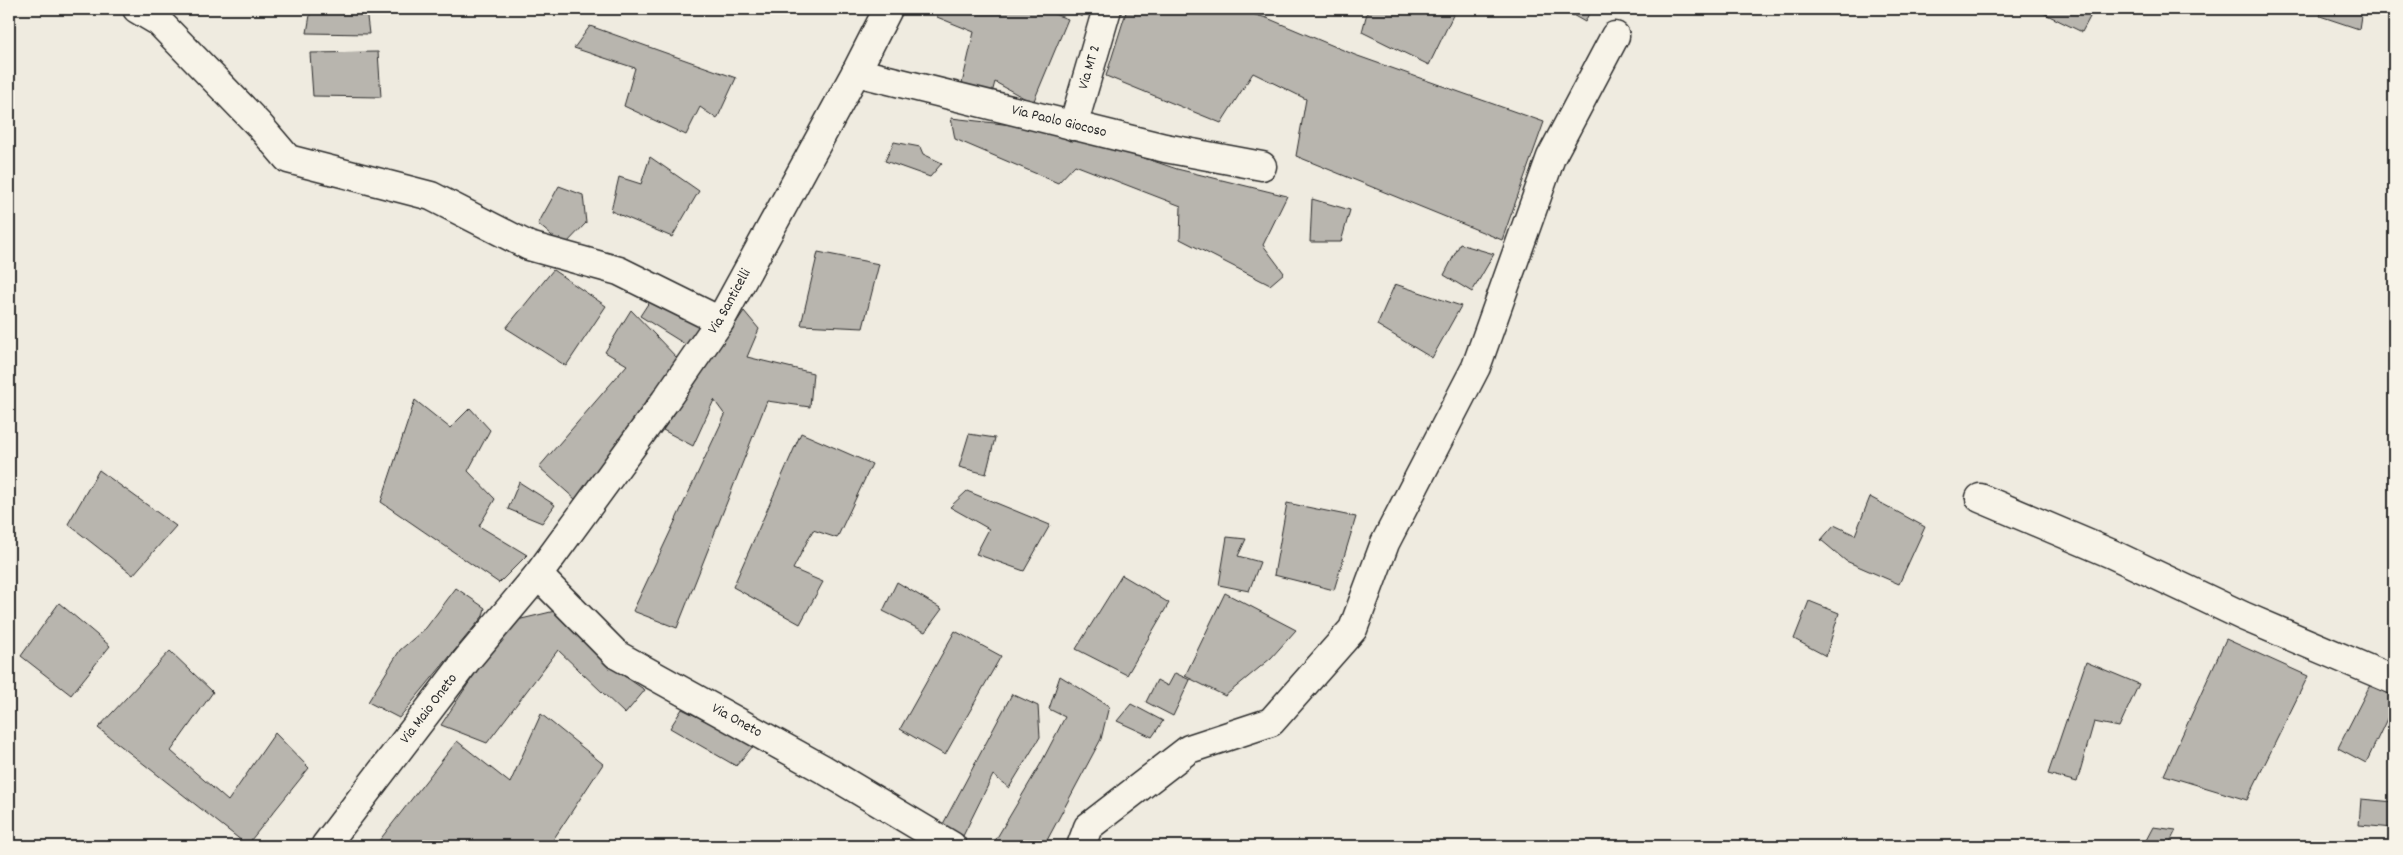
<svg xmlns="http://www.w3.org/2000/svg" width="2403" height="855" font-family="Dekko,sans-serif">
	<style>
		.building { fill: #b8b5ae; stroke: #2b2b2b }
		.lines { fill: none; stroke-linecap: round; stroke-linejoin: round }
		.minor-casing { stroke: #2b2b2b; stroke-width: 31 }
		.minor { stroke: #f7f3e8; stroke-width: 28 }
		.labels { text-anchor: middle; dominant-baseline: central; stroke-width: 4; stroke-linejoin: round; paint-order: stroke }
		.street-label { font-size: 15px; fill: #2b2b2b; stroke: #f7f3e8 }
	</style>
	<rect width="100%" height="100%" fill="#efebe0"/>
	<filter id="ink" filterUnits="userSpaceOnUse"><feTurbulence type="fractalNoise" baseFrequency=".02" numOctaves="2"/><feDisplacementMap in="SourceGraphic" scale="10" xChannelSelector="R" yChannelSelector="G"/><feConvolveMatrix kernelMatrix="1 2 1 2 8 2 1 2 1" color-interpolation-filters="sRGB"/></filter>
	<g filter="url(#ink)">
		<g class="building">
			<polygon points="311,9 366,9 369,34 307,33"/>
			<polygon points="937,9 1040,9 1068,19 1033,103 995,82 992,93 961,88 974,32 937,17"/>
			<polygon points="1067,9 1077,9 1084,12 1082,17"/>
			<polygon points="1127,9 1233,9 1267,18 1355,55 1544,122 1502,240 1296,156 1306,99 1253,73 1221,123 1106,76"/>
			<polygon points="1368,9 1456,9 1429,65 1362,32"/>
			<polygon points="1562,9 1591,9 1585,22"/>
			<polygon points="2040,9 2087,9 2090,17 2082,32 2039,11"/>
			<polygon points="2323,9 2362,9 2359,29 2320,16"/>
			<polygon points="590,26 736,78 717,119 700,107 686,135 624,106 635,68 574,48"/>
			<polygon points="378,52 381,97 313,96 310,53"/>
			<polygon points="951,118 1064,131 1177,169 1287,196 1263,245 1284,273 1270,285 1180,239 1181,206 1075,165 1058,183 955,139"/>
			<polygon points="894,142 920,147 923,154 942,163 930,177 885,161"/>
			<polygon points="650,157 699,191 672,237 611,211 619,177 641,184"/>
			<polygon points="559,186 583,195 586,223 564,246 538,224"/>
			<polygon points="1312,199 1350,210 1341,242 1310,242"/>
			<polygon points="1460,244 1494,254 1472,292 1444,275"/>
			<polygon points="818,252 879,264 863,328 801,325"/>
			<polygon points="553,270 606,306 566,366 506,328"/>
			<polygon points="1395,284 1461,306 1432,358 1377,325"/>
			<polygon points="655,293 703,321 696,351 640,316"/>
			<polygon points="631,310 679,360 576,500 539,467 627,365 605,352"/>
			<polygon points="744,311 759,329 747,357 813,373 810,407 767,401 677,628 633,611 725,415 714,400 693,446 663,430"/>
			<polygon points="415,400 450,428 470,408 490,430 468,471 495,499 479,526 527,555 499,583 381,502"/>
			<polygon points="801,433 872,464 837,538 813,530 793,569 823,582 800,624 733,587"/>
			<polygon points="969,434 995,438 986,474 959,467"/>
			<polygon points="99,470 176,526 133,575 68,524"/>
			<polygon points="519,482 555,505 542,523 508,509"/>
			<polygon points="967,491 1050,525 1024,571 976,554 989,529 950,507"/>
			<polygon points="1870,497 1925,527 1899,584 1846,561 1821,540 1834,525 1855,535"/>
			<polygon points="1287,503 1356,517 1334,590 1274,575"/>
			<polygon points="1227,537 1246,539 1238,556 1260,562 1249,591 1219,585"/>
			<polygon points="1122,575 1169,603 1127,675 1076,649"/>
			<polygon points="897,582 942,609 925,632 883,611"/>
			<polygon points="456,588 485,608 483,616 399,718 368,702 400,650 426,628"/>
			<polygon points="1225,593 1296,630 1271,658 1225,696 1185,676"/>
			<polygon points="1809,601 1839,613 1826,656 1794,639"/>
			<polygon points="59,603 110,646 71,695 21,656"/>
			<polygon points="559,610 611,667 645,690 625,714 558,650 487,743 441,725 509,622"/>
			<polygon points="955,631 1001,656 945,755 900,729"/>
			<polygon points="2226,639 2308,676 2247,800 2164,775"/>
			<polygon points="170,651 213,692 171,751 228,801 275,733 309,768 247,845 98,728"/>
			<polygon points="2086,662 2139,684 2119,727 2094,722 2077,782 2048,774"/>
			<polygon points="1175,673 1190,680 1173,716 1146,702 1157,680 1168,686"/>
			<polygon points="1060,676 1109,706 1101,739 1044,846 992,846 1040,765 1065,717 1049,709"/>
			<polygon points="2370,685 2394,697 2394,704 2366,763 2338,748"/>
			<polygon points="1012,694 1038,706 1040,737 1009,788 993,775 963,836 943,824"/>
			<polygon points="1131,704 1163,721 1152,737 1117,721"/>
			<polygon points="682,709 754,745 736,766 670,728"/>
			<polygon points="541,714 603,764 549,846 375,846 457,741 510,783"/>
			<polygon points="2361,799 2394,802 2394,828 2359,825"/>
			<polygon points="2153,827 2176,830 2168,846 2143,846"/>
		</g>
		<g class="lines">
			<g class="minor-casing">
				<g id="minor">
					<polyline points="137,9 159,22 259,125 288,159 431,196 529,246 619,271 720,321"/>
					<path id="s1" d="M856,72L1165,148L1262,166"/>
					<path id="s2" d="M1073,126L1107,9"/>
					<polyline points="1980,498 2112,554 2243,616 2394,680"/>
					<path id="s3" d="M538,575L617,655L823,769L952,846"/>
					<path id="s4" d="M325,846L466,661L538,575L665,401L720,321L856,72L888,9"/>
					<polyline points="1081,846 1088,827 1189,749 1271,722 1353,629 1385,543 1476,367 1551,157 1615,36"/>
				</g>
			</g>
			<use href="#minor" class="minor"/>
		</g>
	</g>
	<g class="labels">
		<g class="street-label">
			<text stroke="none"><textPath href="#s2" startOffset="61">Via MT 2</textPath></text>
			<text stroke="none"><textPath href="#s1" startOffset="209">Via Paolo Giocoso</textPath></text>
			<text stroke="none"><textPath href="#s4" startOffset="679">Via Santicelli</textPath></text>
			<text stroke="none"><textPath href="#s4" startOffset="172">Via Maio Oneto</textPath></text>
			<text stroke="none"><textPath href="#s3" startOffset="249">Via Oneto</textPath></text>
		</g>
	</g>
	<rect width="2403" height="855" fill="none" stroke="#f7f3e8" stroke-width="30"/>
	<rect x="15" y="15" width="2373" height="825" fill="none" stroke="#2b2b2b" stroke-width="2" filter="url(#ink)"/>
</svg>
